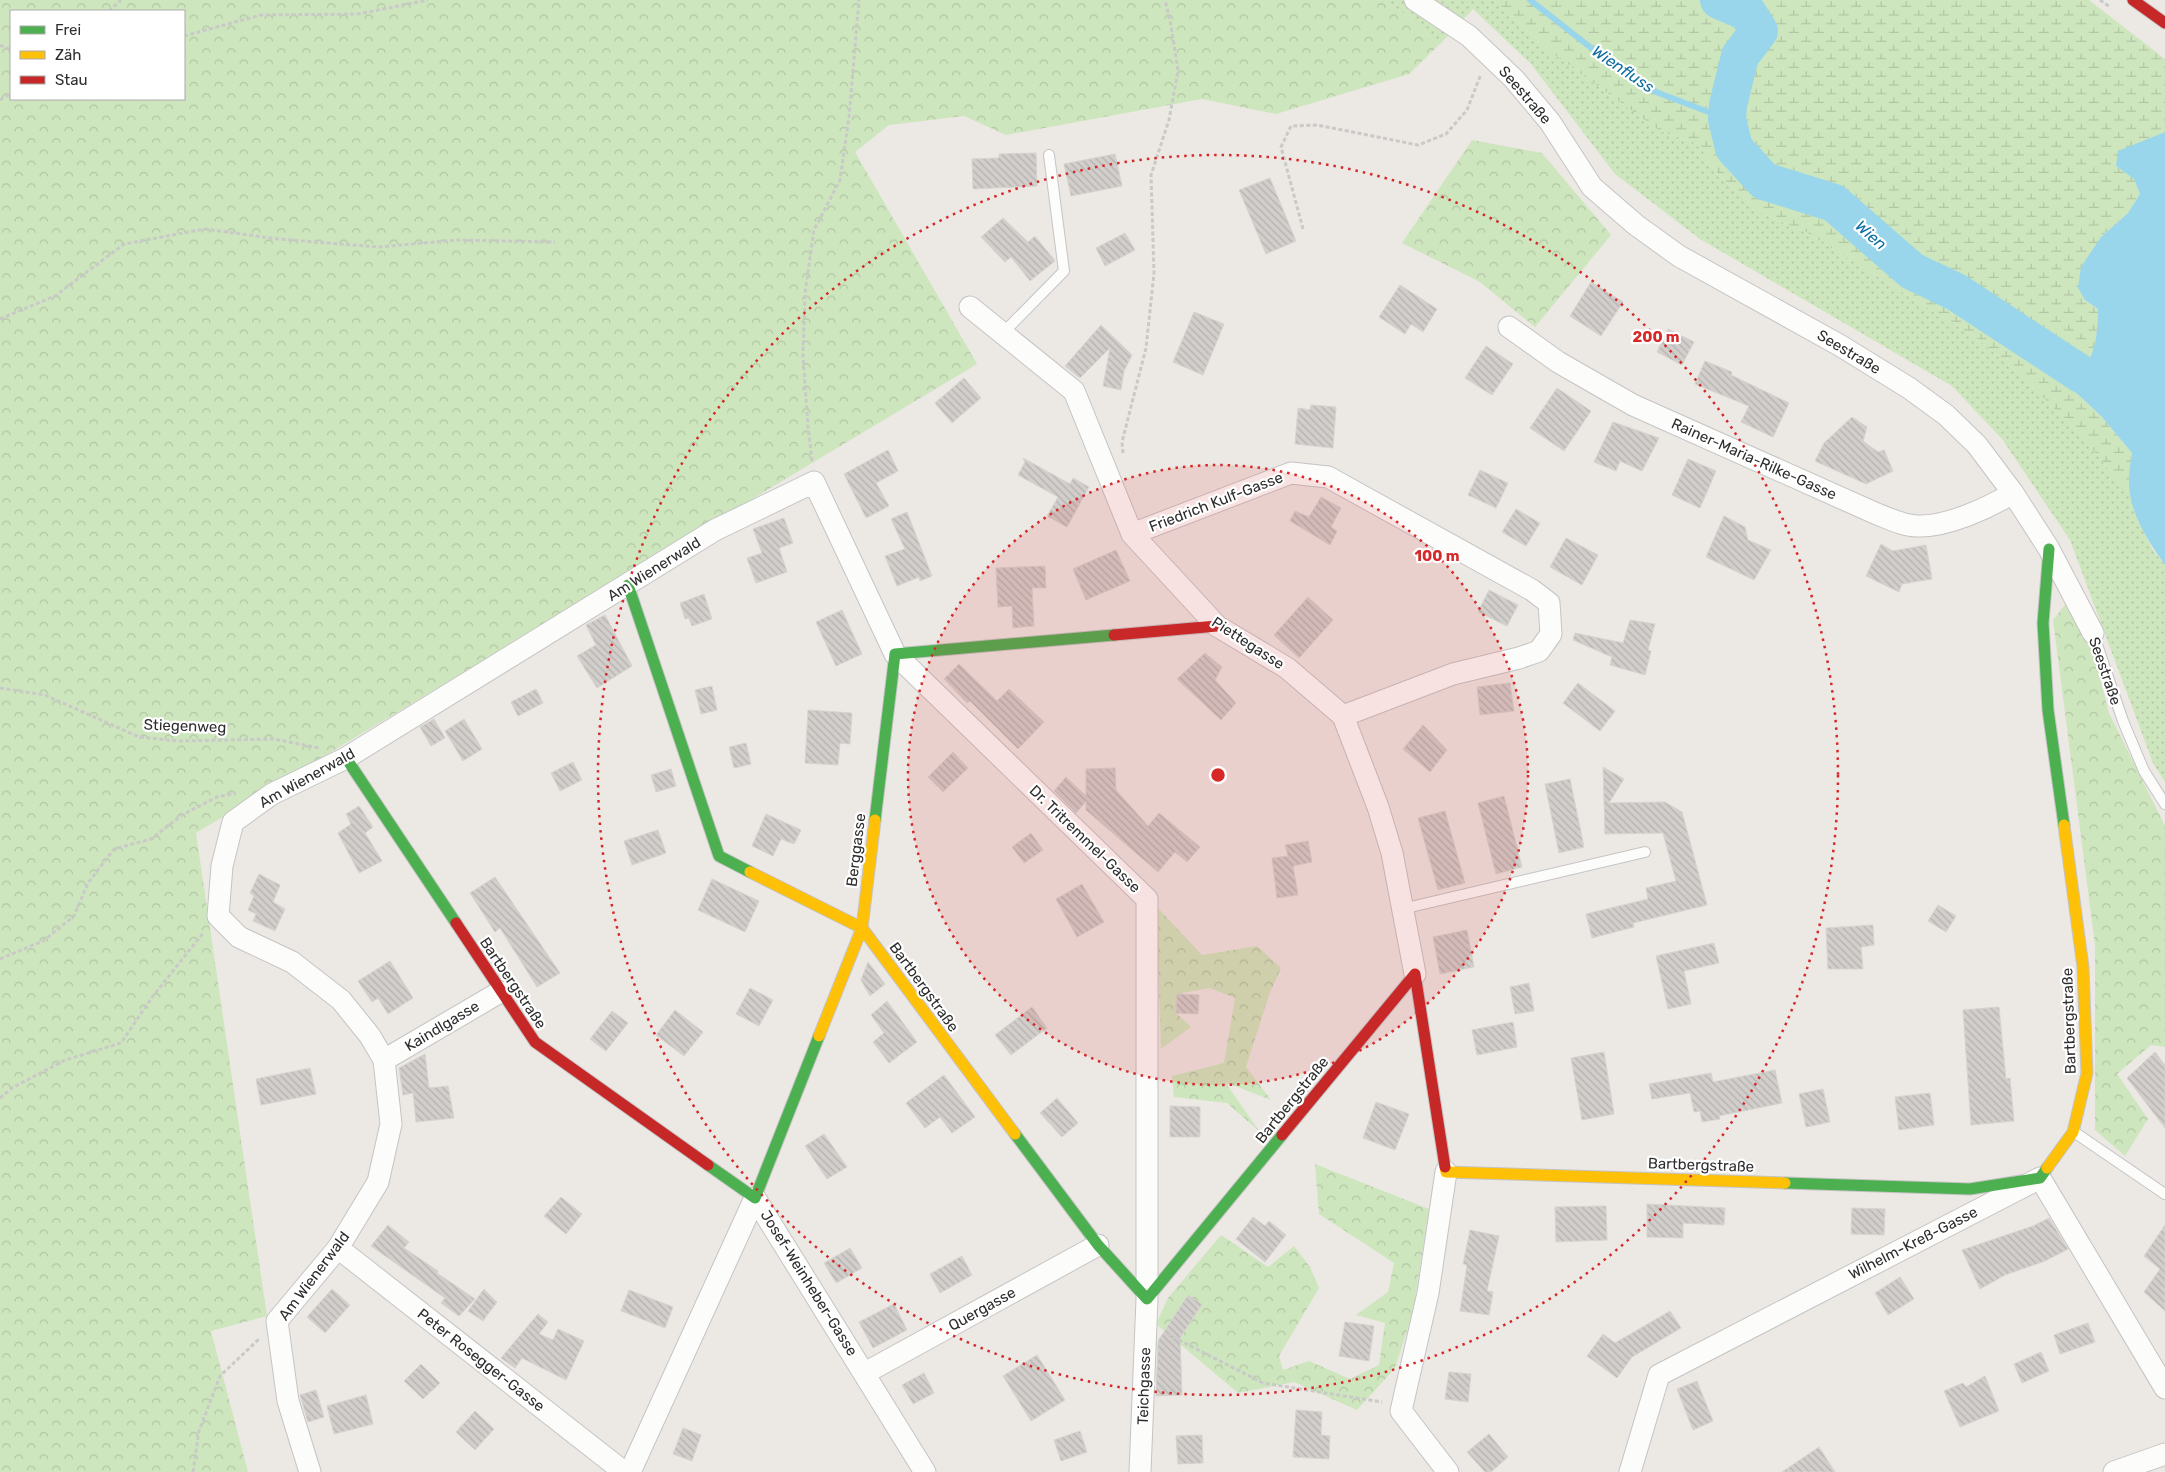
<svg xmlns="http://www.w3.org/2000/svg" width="2165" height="1472" font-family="Rubik,sans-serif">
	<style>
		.grass { fill: url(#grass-dots) }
		.forest { fill: url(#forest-crowns); fill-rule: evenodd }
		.wetland { fill: url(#wetland-marsh) }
		.water { fill: #99d6ec }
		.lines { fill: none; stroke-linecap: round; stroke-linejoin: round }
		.stream { stroke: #99d6ec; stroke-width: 6 }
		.river { stroke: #99d6ec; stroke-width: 38 }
		.building { fill: url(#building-back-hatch); stroke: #d7d4d0 }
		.lane-casing { stroke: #c5c4c5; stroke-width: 12 }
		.street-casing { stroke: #c5c4c5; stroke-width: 23 }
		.fast-casing { stroke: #c5c4c5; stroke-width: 13 }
		.slow-casing { stroke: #c5c4c5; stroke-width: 13 }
		.jam-casing { stroke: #c5c4c5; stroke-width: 13 }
		.path { stroke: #c9c9c8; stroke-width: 3; stroke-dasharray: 4 2.5; stroke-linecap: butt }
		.lane { stroke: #fcfcfb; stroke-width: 10 }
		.street { stroke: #fcfcfb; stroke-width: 21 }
		.fast { stroke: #4caf50; stroke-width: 11 }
		.slow { stroke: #ffc107; stroke-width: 11 }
		.jam { stroke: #c62828; stroke-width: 11 }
		.ring { fill: none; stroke: #d62828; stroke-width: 2.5; stroke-dasharray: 2.5 5 }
		.labels { text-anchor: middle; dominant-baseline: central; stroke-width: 4.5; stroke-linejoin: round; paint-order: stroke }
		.street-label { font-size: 15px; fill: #2e2e2e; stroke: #fff }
		.water-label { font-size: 16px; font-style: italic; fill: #0d6fa3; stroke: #fff }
		.centre { fill: #d62828; stroke: #fff; stroke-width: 2.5 }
		.ring-label { font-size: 15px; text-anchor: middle; font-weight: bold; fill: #d62828; stroke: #fff; stroke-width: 4.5; stroke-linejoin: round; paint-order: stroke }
	</style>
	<defs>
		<pattern id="grass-dots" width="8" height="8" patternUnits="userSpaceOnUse" patternTransform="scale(1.25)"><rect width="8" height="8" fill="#cee6be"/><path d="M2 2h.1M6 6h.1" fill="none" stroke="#b1c6a4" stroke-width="1.8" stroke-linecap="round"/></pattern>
		<pattern id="forest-crowns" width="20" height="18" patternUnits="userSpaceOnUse" patternTransform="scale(1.25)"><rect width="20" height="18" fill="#cee6be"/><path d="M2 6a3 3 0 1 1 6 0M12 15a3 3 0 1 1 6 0" fill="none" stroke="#b1c6a4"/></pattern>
		<pattern id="wetland-marsh" width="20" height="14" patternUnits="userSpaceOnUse" patternTransform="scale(1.25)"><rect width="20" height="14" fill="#cee6be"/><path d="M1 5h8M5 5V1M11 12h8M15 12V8" fill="none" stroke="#b1c6a4"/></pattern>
		<pattern id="building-back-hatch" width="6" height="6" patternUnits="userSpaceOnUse" patternTransform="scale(1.25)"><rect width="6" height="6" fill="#d1cecb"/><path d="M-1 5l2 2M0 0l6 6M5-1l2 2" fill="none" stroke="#b4b1af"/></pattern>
	</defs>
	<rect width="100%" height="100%" fill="#ece8e4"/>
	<polygon class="grass" points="1379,0 1494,0 1551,52 1660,131 1698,144 1720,177 1765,215 1806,232 1978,339 2022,377 2078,432 2130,495 2138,521 2153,550 2165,565 2165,782 2153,763 2070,540 2002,439 1952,386 1700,239 1615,174 1531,64 1473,9 1439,45 1402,12"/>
	<g class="forest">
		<path d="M0,0H1379L1402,12L1439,45L1409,74L1276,114L1202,99L1006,135L964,116L889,125L855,152L977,364L196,833L267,1316L211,1331L248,1472H0ZM11,11H184V99H11Z"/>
		<polygon points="1472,140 1542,153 1611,235 1535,327 1480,282 1402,243"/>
		<polygon points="2069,600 2090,638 2109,713 2165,826 2165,1047 2151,1045 2117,1074 2148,1119 2125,1156 2095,1130 2095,945 2053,620"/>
		<polygon points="1156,906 1202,955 1257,946 1281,968 1269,995 1246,1067 1271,1100 1225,1082 1259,1131 1227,1103 1174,1097 1172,1076 1224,1063 1235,998 1210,988 1177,994 1176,1013 1191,1027 1161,1049"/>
		<polygon points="1315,1164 1429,1209 1413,1312 1395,1368 1357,1410 1294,1382 1238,1393 1156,1324 1168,1298 1221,1235 1268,1267 1294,1246 1310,1267 1319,1288 1279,1356 1283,1370 1309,1361 1350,1379 1379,1365 1385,1323 1356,1315 1388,1292 1394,1263 1319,1214"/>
	</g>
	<path class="wetland" d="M1494,0H2089L2165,59V132L2116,166L2134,179L2140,194L2128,213L2101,237L2085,300L2098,309C2097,343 2095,362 2068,385L2102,417L2132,453L2129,477L2130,495L2078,432L2022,377L1978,339L1806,232L1765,215L1720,177L1698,144L1660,131L1551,52Z"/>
	<path class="water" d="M2165,132V565C2147,540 2127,509 2129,477C2129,469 2131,461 2132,453L2102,417L2068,385C2095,362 2097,343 2098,309L2085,300L2078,288L2081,267L2101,237L2128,213L2140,194L2134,179L2116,166L2118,151Z"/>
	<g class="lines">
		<polyline class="stream" points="1530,0 1604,58 1656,92 1727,119"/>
		<polyline class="river" points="1719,0 1747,12 1759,31 1740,56 1728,105 1727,119 1734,148 1764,181 1834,203 1912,271 1956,292 2081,374 2165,412"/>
	</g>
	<g class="building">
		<polygon points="1036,153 1037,186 973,189 972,159 999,158 999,154"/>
		<polygon points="1115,154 1122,186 1071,196 1064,164"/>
		<polygon points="1270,178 1296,241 1266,254 1239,190"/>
		<polygon points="1003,218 1028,242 1035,236 1055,261 1030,281 1011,257 1005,262 981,237"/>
		<polygon points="1125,233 1135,250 1105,266 1096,248"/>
		<polygon points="1591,282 1623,302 1601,336 1570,316"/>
		<polygon points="1400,285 1437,309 1423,332 1411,324 1405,334 1379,317"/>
		<polygon points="1194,312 1224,324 1203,375 1173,362"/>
		<polygon points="1101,325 1132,355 1124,371 1121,390 1103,386 1110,348 1080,378 1065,366"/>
		<polygon points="1668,329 1694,342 1682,365 1657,352"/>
		<polygon points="1486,346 1513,364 1492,395 1465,378"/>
		<polygon points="1705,361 1732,372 1731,375 1789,403 1773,437 1741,422 1749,406 1695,384"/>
		<polygon points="964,378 981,398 952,423 935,403"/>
		<polygon points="1557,388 1591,411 1564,451 1530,428"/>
		<polygon points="1311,405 1336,407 1333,448 1295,444 1298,408 1310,410"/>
		<polygon points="1852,417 1867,427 1863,441 1878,452 1884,450 1893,471 1866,484 1815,461 1824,443"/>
		<polygon points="1613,422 1659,438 1642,471 1620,461 1616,471 1594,462"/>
		<polygon points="888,450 898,471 876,483 889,506 866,518 844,474"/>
		<polygon points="1023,458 1070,484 1073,478 1089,487 1067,527 1047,516 1058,497 1018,475 1025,462"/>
		<polygon points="1688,459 1716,471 1700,508 1672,495"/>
		<polygon points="1480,470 1508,483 1496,508 1468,495"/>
		<polygon points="1321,497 1341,508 1331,527 1337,531 1330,545 1290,521 1295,511 1309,517"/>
		<polygon points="1516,509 1540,523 1526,546 1502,532"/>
		<polygon points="907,512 932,576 920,581 919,577 897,586 885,556 905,549 891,519"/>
		<polygon points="1724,516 1745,527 1748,540 1771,550 1754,580 1706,557"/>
		<polygon points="784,518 793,543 779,548 787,572 756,583 747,558 762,553 753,529"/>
		<polygon points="1566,538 1598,555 1582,585 1550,567"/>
		<polygon points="1881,544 1893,551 1926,545 1932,579 1902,584 1899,592 1866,576"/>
		<polygon points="1116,550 1130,581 1086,600 1073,569"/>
		<polygon points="1045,566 1046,588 1032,588 1034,626 1013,628 1012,606 998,607 996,568"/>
		<polygon points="1489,590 1518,605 1507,626 1478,612"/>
		<polygon points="704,594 712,619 692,626 689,618 685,619 680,603"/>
		<polygon points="1308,597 1333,620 1299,658 1274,635"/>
		<polygon points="842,610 862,654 836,666 816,622"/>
		<polygon points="605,615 632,666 597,688 577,656 596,645 586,625"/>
		<polygon points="1630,620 1655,624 1648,650 1651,651 1645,675 1610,665 1612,657 1573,640 1575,633 1623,643"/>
		<polygon points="1205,653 1222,667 1215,680 1236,703 1221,720 1177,679"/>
		<polygon points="959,664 997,701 1009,689 1044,722 1018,749 970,701 967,703 944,679"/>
		<polygon points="1510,683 1514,711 1480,715 1477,687"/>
		<polygon points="1578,683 1615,711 1600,731 1563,703"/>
		<polygon points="712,686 717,710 701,714 695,690"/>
		<polygon points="536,689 543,703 518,716 511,702"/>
		<polygon points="808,710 852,713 850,744 840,743 838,765 805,763"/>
		<polygon points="434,719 445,738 431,746 420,727"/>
		<polygon points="464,719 482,749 463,761 445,731"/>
		<polygon points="1423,725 1447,750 1430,772 1403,749"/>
		<polygon points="746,743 751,764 734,768 729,747"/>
		<polygon points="953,752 968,768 943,792 928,777"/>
		<polygon points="573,762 582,780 560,791 551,773"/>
		<polygon points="1603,767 1624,779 1609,803 1665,802 1682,812 1707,905 1633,923 1634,927 1592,938 1586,914 1648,899 1646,888 1676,881 1663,833 1605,834"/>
		<polygon points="1115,768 1116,790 1148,826 1159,813 1200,847 1187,862 1175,852 1158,872 1086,810 1086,801 1076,813 1054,791 1066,777 1086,796 1086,769"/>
		<polygon points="671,769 676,786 656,792 651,775"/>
		<polygon points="1570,779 1584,847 1559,853 1545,784"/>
		<polygon points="1504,796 1522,867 1496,874 1478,803"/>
		<polygon points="359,806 373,827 365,833 382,861 359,873 338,833 351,824 346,814"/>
		<polygon points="1445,811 1465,883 1438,890 1418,818"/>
		<polygon points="766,814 801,830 794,844 781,839 773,856 752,846"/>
		<polygon points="658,830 666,853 632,865 624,841"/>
		<polygon points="1031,833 1043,850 1024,863 1012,847"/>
		<polygon points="1308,841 1312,862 1293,866 1298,895 1277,898 1272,858 1288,856 1285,845"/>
		<polygon points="259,874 280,885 273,902 285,909 275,931 253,921 256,914 248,910 254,896 250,893"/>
		<polygon points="495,877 560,973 537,987 500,928 495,932 470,893"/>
		<polygon points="712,879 759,901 745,932 698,910"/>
		<polygon points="1082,884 1104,922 1077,937 1056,899"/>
		<polygon points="1938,905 1956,916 1946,932 1928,921"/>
		<polygon points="1873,925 1874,945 1861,947 1863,969 1828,969 1826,928"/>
		<polygon points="1467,930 1474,967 1440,974 1433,937"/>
		<polygon points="1714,943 1719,963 1684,971 1691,1004 1668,1009 1656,956"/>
		<polygon points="390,961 413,998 388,1014 378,998 372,1002 358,981"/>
		<polygon points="868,962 885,984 870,996 861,980"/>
		<polygon points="1529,983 1534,1011 1515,1014 1510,987"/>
		<polygon points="750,988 773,1000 759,1026 736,1014"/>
		<polygon points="1177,994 1199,995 1198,1014 1176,1013"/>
		<polygon points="887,1001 917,1042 889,1063 873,1042 884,1033 871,1015"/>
		<polygon points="1032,1007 1047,1028 1011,1055 995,1035"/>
		<polygon points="1999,1007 2006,1079 2010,1078 2014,1121 1971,1125 1963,1010"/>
		<polygon points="675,1010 703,1032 684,1056 656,1035"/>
		<polygon points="612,1011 628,1023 606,1051 590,1039"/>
		<polygon points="1513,1022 1517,1047 1477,1055 1472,1030"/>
		<polygon points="1604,1052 1614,1114 1582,1120 1571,1058"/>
		<polygon points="2155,1052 2165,1065 2165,1128 2127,1078"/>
		<polygon points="425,1054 429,1088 448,1086 454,1118 416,1122 413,1093 403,1095 399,1068"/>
		<polygon points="310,1068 316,1094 261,1105 256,1079"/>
		<polygon points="1775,1070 1782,1103 1719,1116 1720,1119 1702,1122 1700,1111 1694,1112 1690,1093 1652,1099 1649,1084 1711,1073 1713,1082"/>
		<polygon points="944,1075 975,1117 952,1133 940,1117 925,1128 906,1103"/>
		<polygon points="1823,1089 1830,1122 1806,1127 1799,1094"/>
		<polygon points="1930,1093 1934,1125 1899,1130 1895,1097"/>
		<polygon points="1057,1098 1078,1123 1062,1137 1040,1113"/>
		<polygon points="1376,1102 1409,1114 1395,1150 1363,1138"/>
		<polygon points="1170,1106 1200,1107 1200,1137 1170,1137"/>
		<polygon points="824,1134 847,1167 827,1179 805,1146"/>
		<polygon points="561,1197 582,1214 566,1234 544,1216"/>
		<polygon points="1647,1204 1725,1208 1724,1225 1683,1223 1683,1238 1647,1237"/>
		<polygon points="1606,1206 1607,1240 1556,1242 1555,1207"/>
		<polygon points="1852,1208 1885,1209 1884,1235 1851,1234"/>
		<polygon points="1253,1217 1265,1226 1269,1221 1286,1235 1265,1262 1236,1239"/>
		<polygon points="2049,1218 2068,1249 2045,1261 2005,1275 1980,1289 1962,1250 2033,1226"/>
		<polygon points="388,1225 409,1242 404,1248 438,1271 437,1273 475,1299 459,1316 441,1303 445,1298 371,1246"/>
		<polygon points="2165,1225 2165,1311 2144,1292 2160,1269 2144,1256"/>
		<polygon points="1470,1230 1499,1236 1487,1291 1493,1292 1489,1315 1460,1311 1467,1265 1463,1264"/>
		<polygon points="850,1248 862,1268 836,1283 824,1263"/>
		<polygon points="962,1256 972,1275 940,1293 930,1274"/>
		<polygon points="1900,1277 1914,1299 1888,1315 1875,1293"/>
		<polygon points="332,1289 350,1305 325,1333 307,1317"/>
		<polygon points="484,1289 497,1302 483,1321 468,1311"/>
		<polygon points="629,1290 673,1307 665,1328 621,1311"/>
		<polygon points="1188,1295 1202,1304 1180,1338 1182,1395 1156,1396 1158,1341"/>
		<polygon points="894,1304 907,1330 873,1348 859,1322"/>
		<polygon points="1670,1311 1681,1328 1632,1357 1617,1378 1587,1356 1603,1334 1615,1343"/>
		<polygon points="538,1314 548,1322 539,1334 553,1340 558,1329 584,1341 566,1380 522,1358 515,1368 501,1358"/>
		<polygon points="1345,1322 1374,1326 1369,1361 1339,1356"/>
		<polygon points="2088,1323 2095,1342 2060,1354 2054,1335"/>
		<polygon points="2041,1352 2049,1371 2022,1383 2014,1364"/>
		<polygon points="1037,1355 1065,1400 1031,1421 1003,1376"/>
		<polygon points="421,1364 440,1383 423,1399 404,1381"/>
		<polygon points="1449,1372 1471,1374 1468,1402 1445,1399"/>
		<polygon points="924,1373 934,1393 913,1404 902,1385"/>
		<polygon points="1985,1376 1999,1411 1960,1427 1944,1391 1963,1383 1966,1387"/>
		<polygon points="1697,1381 1713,1421 1693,1430 1677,1389"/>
		<polygon points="316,1390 324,1417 308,1422 300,1395"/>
		<polygon points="366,1395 373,1424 334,1434 327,1406"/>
		<polygon points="1296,1410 1322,1412 1321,1435 1330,1436 1329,1459 1293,1457"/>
		<polygon points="475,1411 494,1429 475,1450 456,1432"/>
		<polygon points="683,1428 701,1435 692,1461 673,1454"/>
		<polygon points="1080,1431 1087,1452 1061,1461 1054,1440"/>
		<polygon points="1489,1434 1508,1457 1491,1472 1485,1472 1467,1452"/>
		<polygon points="1202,1435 1203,1463 1178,1464 1176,1436"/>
		<polygon points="1819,1447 1835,1472 1782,1472"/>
	</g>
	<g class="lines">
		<g class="lane-casing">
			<g id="lane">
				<polyline points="1003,333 1064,271 1049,155"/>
				<polyline points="2093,633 2123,721 2144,771 2165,804"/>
				<polyline points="1402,909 1645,852"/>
				<polyline points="2074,1132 2165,1194"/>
			</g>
		</g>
		<g class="street-casing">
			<g id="street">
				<polyline points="1415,0 1469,36 1514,79 1550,122 1592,187 1636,225 1679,256 1841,346 1909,388 1946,415 1977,445 2013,493 2049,549 2093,633"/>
				<polyline points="970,307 1074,391 1132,534 1217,626 1287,668 1343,716 1378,807 1392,853 1415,974"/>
				<path d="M1509,327L1558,362L1633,405L1877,514C1890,519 1904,526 1918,526C1947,527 1988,508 2013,493"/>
				<polyline points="1132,534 1291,473 1328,477 1532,590 1549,603 1551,634 1539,651 1519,658 1453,674 1343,716"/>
				<polyline points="384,1060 500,992"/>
				<polyline points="1446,1172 1428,1293 1401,1411 1448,1472"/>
				<polyline points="338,1248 624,1472"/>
				<polyline points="865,1373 1098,1245"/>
				<polyline points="310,1472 288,1401 277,1321 338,1248 378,1182 391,1124 384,1060 370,1036 341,1000 292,962 239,937 218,916 222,866 233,822 272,794 346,758 715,530 814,482 895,654 1147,899 1147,1299 1140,1472"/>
				<polyline points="630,1472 755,1198 925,1472"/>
				<polyline points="1630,1472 1659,1375 2040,1178 2165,1388"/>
				<polyline points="2114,1472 2165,1454"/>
			</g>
		</g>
		<g class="fast-casing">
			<g id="fast">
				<polyline points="2049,549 2043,623 2048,710 2064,825"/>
				<polyline points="628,585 719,856 750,872"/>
				<polyline points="346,758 456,923"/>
				<polyline points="875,820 895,654 1114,635"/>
				<polyline points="1015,1134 1098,1245 1147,1299 1282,1135"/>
				<polyline points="708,1165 755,1198 819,1036"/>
				<polyline points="1785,1183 1970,1189 2040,1178 2047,1168"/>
			</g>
		</g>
		<g class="slow-casing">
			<g id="slow">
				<polyline points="750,872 862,928 875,820"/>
				<polyline points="819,1036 862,928 1015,1134"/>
				<polyline points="1445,1167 1446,1172 1785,1183"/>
				<polyline points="2047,1168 2073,1132 2087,1073 2083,967 2064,825"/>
			</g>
		</g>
		<g class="jam-casing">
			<g id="jam">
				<polyline points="2133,0 2165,23"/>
				<polyline points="1114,635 1217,626"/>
				<polyline points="456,923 535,1042 708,1165"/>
				<polyline points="1282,1135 1415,974 1445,1167"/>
			</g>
		</g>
		<g class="path">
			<polyline points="2100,0 2110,7"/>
			<polyline points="109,11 121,0"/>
			<polyline points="184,36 261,15 358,14 428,0"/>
			<polyline points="0,45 11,50"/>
			<polyline points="0,100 11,93"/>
			<polyline points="1303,229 1281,147 1291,126 1317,125 1418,145 1446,134 1467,110 1481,74"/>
			<polyline points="0,319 55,296 124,244 205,229 278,239 379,247 457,240 555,242"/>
			<polyline points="1123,453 1122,442 1146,348 1154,273 1151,175 1169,120 1178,71 1171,25 1165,0"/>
			<polyline points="812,461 808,427 803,356 805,293 814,230 840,180 849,117 859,0"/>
			<polyline points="0,688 45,695 139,737 178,741 274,739 319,748"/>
			<polyline points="0,959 43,941 74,916 88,883 114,849 151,839 182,815 217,797 236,793"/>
			<polyline points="0,1098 12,1088 65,1060 121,1043 153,996 204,932"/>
			<polyline points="1167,1334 1263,1383 1382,1402"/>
			<polyline points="193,1472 199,1431 220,1376 259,1339"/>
		</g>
		<use href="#lane" class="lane"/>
		<use href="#street" class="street"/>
		<use href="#fast" class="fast"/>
		<use href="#slow" class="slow"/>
		<use href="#jam" class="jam"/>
	</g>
	<circle cx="1218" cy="775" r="310" fill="#d62828" fill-opacity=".12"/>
	<g class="ring">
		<circle cx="1218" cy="775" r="310"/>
		<circle cx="1218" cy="775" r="620"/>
	</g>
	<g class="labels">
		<g class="street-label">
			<text transform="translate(1525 95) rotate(49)">Seestraße</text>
			<text transform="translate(1849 352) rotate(31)">Seestraße</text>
			<text transform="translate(1754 459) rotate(24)">Rainer-Maria-Rilke-Gasse</text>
			<text transform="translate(1216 502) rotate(-21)">Friedrich Kulf-Gasse</text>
			<text transform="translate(654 569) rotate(-32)">Am Wienerwald</text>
			<text transform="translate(1248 643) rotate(33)">Piettegasse</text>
			<text transform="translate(2105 671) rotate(71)">Seestraße</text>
			<text transform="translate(185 726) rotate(2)">Stiegenweg</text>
			<text transform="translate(307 778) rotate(-29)">Am Wienerwald</text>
			<text transform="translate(1085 839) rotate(44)">Dr. Tritremmel-Gasse</text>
			<text transform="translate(856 850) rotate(-83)">Berggasse</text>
			<text transform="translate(513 983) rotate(56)">Bartbergstraße</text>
			<text transform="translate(924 987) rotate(54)">Bartbergstraße</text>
			<text transform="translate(2069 1021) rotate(-92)">Bartbergstraße</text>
			<text transform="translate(442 1026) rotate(-31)">Kaindlgasse</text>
			<text transform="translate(1292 1100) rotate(-51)">Bartbergstraße</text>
			<text transform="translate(1701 1165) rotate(2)">Bartbergstraße</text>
			<text transform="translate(1913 1243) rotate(-27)">Wilhelm-Kreß-Gasse</text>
			<text transform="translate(314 1276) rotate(-53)">Am Wienerwald</text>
			<text transform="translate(809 1283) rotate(58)">Josef-Weinheber-Gasse</text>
			<text transform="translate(982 1309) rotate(-29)">Quergasse</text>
			<text transform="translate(481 1360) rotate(38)">Peter Rosegger-Gasse</text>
			<text transform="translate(1144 1386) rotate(-88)">Teichgasse</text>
		</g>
		<g class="water-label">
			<text transform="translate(1623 69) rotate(34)">Wienfluss</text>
			<text transform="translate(1871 235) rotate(41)">Wien</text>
		</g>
	</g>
	<circle cx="1218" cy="775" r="8" class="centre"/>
	<g class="ring-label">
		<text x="1656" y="342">200 m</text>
		<text x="1437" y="561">100 m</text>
	</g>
	<rect x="10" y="10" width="175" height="90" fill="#ffffff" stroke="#ababab"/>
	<rect x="20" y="26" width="25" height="8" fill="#4caf50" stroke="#ababab"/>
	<text x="55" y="35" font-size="15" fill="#2e2e2e">Frei</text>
	<rect x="20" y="51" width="25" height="8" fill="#ffc107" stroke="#ababab"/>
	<text x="55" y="60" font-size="15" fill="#2e2e2e">Zäh</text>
	<rect x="20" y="76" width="25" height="8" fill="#c62828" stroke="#ababab"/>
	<text x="55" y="85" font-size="15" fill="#2e2e2e">Stau</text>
</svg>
